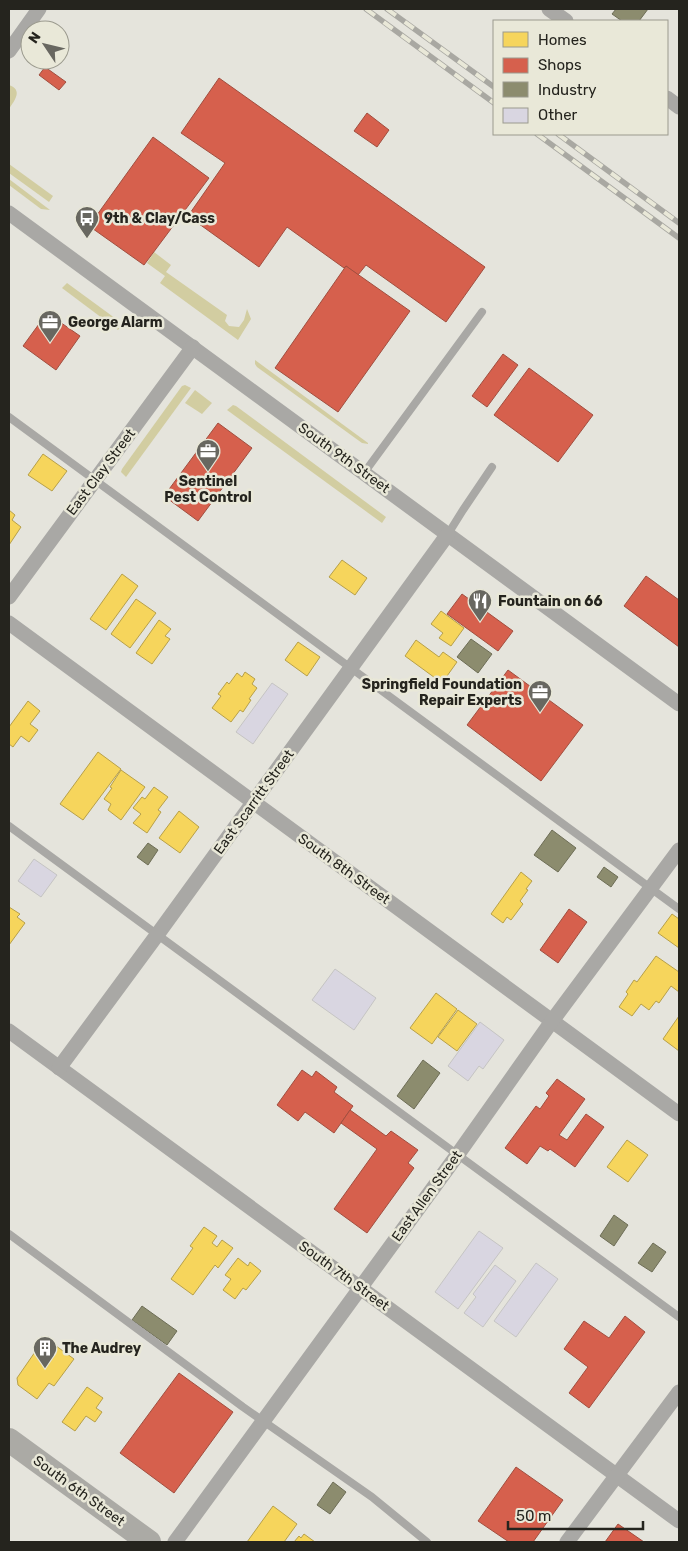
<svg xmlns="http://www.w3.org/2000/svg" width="688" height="1551" font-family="Rubik,sans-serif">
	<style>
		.green { fill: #d2cda1 }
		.homes { fill: #f6d55c; stroke: #b7a049 }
		.shops { fill: #d6604d; stroke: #a14e3f }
		.industry { fill: #8c8c6e; stroke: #6d6d56 }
		.building { fill: #d9d6e1; stroke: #c5c4c3 }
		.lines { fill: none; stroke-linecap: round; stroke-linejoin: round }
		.service { stroke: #a9a8a5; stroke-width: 8 }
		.minor { stroke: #a9a8a5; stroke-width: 15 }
		.primary { stroke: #abaaa5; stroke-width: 24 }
		.rail-casing { stroke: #a9a8a2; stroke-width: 5.5 }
		.rail { stroke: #e9e8d8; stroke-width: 4; stroke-dasharray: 11; stroke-linecap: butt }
		.labels { text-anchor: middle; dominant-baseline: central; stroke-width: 5; stroke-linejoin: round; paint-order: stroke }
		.poi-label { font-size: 14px; font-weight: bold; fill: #25241e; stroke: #e9e8d8; text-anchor: start }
		.street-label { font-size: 14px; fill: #25241e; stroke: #e9e8d8 }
	</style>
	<rect width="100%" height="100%" fill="#e5e4dc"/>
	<g class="green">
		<path d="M9,85C23,90 15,100 9,109Z"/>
		<polygon points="9,164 53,196 49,202 9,173"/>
		<polygon points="9,180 9,179 50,210 41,209 9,185"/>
		<polygon points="154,252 171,265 166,272 227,315 225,321 229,326 239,327 244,320 247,309 251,319 238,340 160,283 165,276 147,263"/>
		<polygon points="67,283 123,324 118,330 62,288"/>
		<polygon points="255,360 368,443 368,444 362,443 257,367 255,364"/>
		<polygon points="185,385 191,388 126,477 121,472 122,469 182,386"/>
		<polygon points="195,390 212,403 202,414 185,403"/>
		<polygon points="233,405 236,406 386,517 382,523 227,410"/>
	</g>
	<g class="homes">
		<polygon points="43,454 67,471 52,491 28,475"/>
		<polygon points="9,510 15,515 12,520 21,527 9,545"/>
		<polygon points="342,560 367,578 355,595 329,577"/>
		<polygon points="122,574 138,586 106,630 90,619"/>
		<polygon points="136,599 156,613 130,648 111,634"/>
		<polygon points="441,611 464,628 451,646 439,638 443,633 431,624"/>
		<polygon points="159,620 171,629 165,636 170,639 152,664 136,653"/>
		<polygon points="416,640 439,657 443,652 457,662 442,683 405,656"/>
		<polygon points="298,642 320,657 307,676 285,660"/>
		<polygon points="245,672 255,679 252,684 257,688 249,699 251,700 243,712 240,710 231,722 212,708 221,696 218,694 227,682 229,684 237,673 242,677"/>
		<polygon points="28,701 40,711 30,724 38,730 29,742 21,736 13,747 9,744 9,727"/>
		<polygon points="98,752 121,769 83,820 60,804"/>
		<polygon points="121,770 145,787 121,820 108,810 111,804 104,799 112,788 110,787"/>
		<polygon points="154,787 168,797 158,810 161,812 147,833 133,823 141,814 133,808 142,797 145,799"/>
		<polygon points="179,811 199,827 180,853 159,838"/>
		<polygon points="521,872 532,881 526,889 528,890 520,901 523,904 511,920 507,917 503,923 491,914"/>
		<polygon points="9,907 20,914 17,917 25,923 9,945"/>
		<polygon points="672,914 679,919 679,948 658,933"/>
		<polygon points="656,956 679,972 679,992 671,986 659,1003 656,1001 649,1010 641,1004 632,1016 619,1007 628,994 626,992 634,980 637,982"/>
		<polygon points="436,993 457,1009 432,1044 410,1028"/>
		<polygon points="458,1010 477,1024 457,1051 438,1037"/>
		<polygon points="679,1016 679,1051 663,1039"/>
		<polygon points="627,1140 648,1155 628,1182 607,1167"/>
		<polygon points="204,1227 217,1236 212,1243 217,1247 222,1240 233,1248 218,1268 215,1265 193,1295 171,1279 193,1248 190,1246"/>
		<polygon points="238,1258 248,1266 250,1262 261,1271 246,1290 243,1288 235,1299 223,1290 231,1279 225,1275"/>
		<polygon points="52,1343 74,1359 54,1386 49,1383 37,1399 18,1385 17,1378 35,1352 42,1357"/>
		<polygon points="87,1387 103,1398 96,1408 102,1412 95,1422 86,1416 75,1431 62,1422"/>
		<polygon points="273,1506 297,1524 284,1542 247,1542"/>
		<polygon points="304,1534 315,1542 294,1542 299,1536 301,1538"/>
	</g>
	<g class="shops">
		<polygon points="45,67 66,82 59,90 39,75"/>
		<polygon points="219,78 485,267 446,322 366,265 358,275 346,266 344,268 287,227 259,267 188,216 225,163 181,133"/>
		<polygon points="367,113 389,130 377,147 354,131"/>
		<polygon points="153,137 209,178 144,265 89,226"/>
		<polygon points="346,266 410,311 338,412 275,368"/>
		<polygon points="47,313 80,336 56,370 23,346"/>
		<polygon points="503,354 518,365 487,407 472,396"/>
		<polygon points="529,368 593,415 558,462 494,415"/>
		<polygon points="218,423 252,448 198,521 164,496"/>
		<polygon points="646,576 679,600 679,647 624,606"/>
		<polygon points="462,594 513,631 498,651 447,614"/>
		<polygon points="508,670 583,725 541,781 467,725"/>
		<polygon points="569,909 587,922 558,963 540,950"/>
		<polygon points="302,1070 312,1077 316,1071 337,1087 334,1092 353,1106 334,1133 305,1112 298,1121 277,1105"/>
		<polygon points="557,1079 585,1099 559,1135 567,1140 586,1114 604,1127 575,1167 550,1149 548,1151 540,1146 527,1164 505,1148 536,1106 540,1109 549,1096 546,1093"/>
		<polygon points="350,1110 386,1136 391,1131 418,1150 408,1163 414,1168 367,1233 334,1209 377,1149 341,1123"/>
		<polygon points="625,1316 645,1332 589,1408 569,1393 588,1367 564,1349 584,1321 609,1338"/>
		<polygon points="179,1373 233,1412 174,1493 120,1453"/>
		<polygon points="516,1467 563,1500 533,1542 509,1542 478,1521"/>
		<polygon points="618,1524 644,1542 605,1542"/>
	</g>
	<g class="industry">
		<polygon points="616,9 648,9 639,21 622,21 612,14"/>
		<polygon points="471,639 492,654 478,673 457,657"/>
		<polygon points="552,830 576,848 558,872 534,855"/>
		<polygon points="148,843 158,850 148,865 137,857"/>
		<polygon points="604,867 618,877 611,887 597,877"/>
		<polygon points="423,1060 440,1073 414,1109 397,1096"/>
		<polygon points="614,1215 628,1225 614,1246 600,1236"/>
		<polygon points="653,1243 666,1252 652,1272 638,1263"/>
		<polygon points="142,1306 177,1331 167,1345 132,1320"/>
		<polygon points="333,1482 346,1492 330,1514 317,1505"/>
	</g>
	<g class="building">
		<polygon points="272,683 288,694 253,744 236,732"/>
		<polygon points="34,859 57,875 41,897 18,881"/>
		<polygon points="335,969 376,998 354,1030 312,1000"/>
		<polygon points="480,1022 504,1040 483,1069 479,1066 468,1081 448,1066"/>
		<polygon points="479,1231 503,1248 458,1309 435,1292"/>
		<polygon points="536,1263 558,1279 516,1337 494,1321"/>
		<polygon points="495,1265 516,1281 483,1327 464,1313 476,1297 473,1294"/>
	</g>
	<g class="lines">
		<g class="service">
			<polyline points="9,417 679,909"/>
			<polyline points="364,473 482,312"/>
			<polyline points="448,534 463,510 492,467"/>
			<polyline points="9,826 679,1317"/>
			<polyline points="9,1234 243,1407 372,1497 427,1542"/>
		</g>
		<g class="minor">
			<polyline points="549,9 566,21"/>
			<polyline points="9,51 39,9"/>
			<polyline points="667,98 679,107"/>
			<polyline points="9,213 679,704"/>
			<polyline points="9,597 193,347"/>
			<polyline points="9,623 679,1114"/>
			<polyline points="9,1031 679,1521"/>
			<polyline points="59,1068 157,935 448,534"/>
			<polyline points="175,1542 458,1154 552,1021 679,850"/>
			<polyline points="567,1542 679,1392"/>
		</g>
		<polyline class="primary" points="9,1440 149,1542"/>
		<g class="rail-casing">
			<g id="rail">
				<polyline points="366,9 494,103"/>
				<polyline points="387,9 494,87"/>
				<polyline points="537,134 679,238"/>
				<polyline points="558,134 679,223"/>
			</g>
		</g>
		<use href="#rail" class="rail"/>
	</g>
	<defs>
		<g id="bus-pin" transform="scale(1.25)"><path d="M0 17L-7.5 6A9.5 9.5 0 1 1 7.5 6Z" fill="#686760" stroke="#e9e8d8"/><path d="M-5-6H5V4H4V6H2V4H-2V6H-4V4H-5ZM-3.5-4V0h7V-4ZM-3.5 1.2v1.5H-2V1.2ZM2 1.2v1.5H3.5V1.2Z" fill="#fff"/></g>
		<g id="office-pin" transform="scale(1.25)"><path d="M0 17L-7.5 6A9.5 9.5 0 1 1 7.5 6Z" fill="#686760" stroke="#e9e8d8"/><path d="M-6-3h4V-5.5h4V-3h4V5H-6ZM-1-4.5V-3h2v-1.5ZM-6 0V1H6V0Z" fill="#fff"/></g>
		<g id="restaurant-pin" transform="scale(1.25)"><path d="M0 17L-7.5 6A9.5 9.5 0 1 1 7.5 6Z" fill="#686760" stroke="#e9e8d8"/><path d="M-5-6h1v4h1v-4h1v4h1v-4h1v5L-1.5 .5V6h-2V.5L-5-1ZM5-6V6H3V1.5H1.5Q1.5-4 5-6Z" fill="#fff"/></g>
		<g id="building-pin" transform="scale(1.25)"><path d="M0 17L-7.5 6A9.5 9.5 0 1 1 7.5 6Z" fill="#686760" stroke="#e9e8d8"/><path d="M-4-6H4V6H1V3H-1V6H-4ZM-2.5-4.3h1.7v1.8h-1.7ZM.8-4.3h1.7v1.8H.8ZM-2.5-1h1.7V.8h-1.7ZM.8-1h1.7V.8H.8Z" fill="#fff"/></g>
	</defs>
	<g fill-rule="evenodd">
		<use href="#bus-pin" x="87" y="218"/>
		<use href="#office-pin" x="50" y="322"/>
		<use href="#office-pin" x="208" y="451"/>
		<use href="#restaurant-pin" x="480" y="601"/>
		<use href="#office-pin" x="540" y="692"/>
		<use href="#building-pin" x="45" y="1348"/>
	</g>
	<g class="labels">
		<g class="poi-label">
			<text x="104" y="218">9th &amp; Clay/Cass</text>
			<text x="68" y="322">George Alarm</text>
			<text x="208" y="481" text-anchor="middle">Sentinel<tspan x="208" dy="16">Pest Control</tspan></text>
			<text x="498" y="601">Fountain on 66</text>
			<text x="522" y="684" text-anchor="end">Springfield Foundation<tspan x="522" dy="16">Repair Experts</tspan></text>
			<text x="62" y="1348">The Audrey</text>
		</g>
		<g class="street-label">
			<text transform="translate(344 458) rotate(36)">South 9th Street</text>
			<text transform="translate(101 472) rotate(-53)">East Clay Street</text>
			<text transform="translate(254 802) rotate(-54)">East Scarritt Street</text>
			<text transform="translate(344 869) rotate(36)">South 8th Street</text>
			<text transform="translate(427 1196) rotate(-54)">East Allen Street</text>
			<text transform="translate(344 1276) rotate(36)">South 7th Street</text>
			<text transform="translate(79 1491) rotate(36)">South 6th Street</text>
		</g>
	</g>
	<rect width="688" height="1551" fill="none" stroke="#25241e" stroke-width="20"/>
	<rect x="493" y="20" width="175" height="115" fill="#e9e8d8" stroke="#9b9a8e"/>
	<rect x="503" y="32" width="25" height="15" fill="#f6d55c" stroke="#9b9a8e"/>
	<text x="538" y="45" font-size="15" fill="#25241e">Homes</text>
	<rect x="503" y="58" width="25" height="15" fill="#d6604d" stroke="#9b9a8e"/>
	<text x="538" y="70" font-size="15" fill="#25241e">Shops</text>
	<rect x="503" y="82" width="25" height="15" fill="#8c8c6e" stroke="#9b9a8e"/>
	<text x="538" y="95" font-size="15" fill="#25241e">Industry</text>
	<rect x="503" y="108" width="25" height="15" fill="#d9d6e1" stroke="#9b9a8e"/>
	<text x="538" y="120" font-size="15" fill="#25241e">Other</text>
	<g transform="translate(45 45) rotate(305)"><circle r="24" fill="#e9e8d8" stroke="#9b9a8e"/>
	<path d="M0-4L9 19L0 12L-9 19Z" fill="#686760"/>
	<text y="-8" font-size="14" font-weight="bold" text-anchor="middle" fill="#25241e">N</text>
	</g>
	<path d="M508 1521v8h135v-8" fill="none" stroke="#25241e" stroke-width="2.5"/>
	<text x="516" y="1521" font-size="15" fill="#25241e" stroke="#e9e8d8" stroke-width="4" paint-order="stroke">50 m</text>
</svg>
